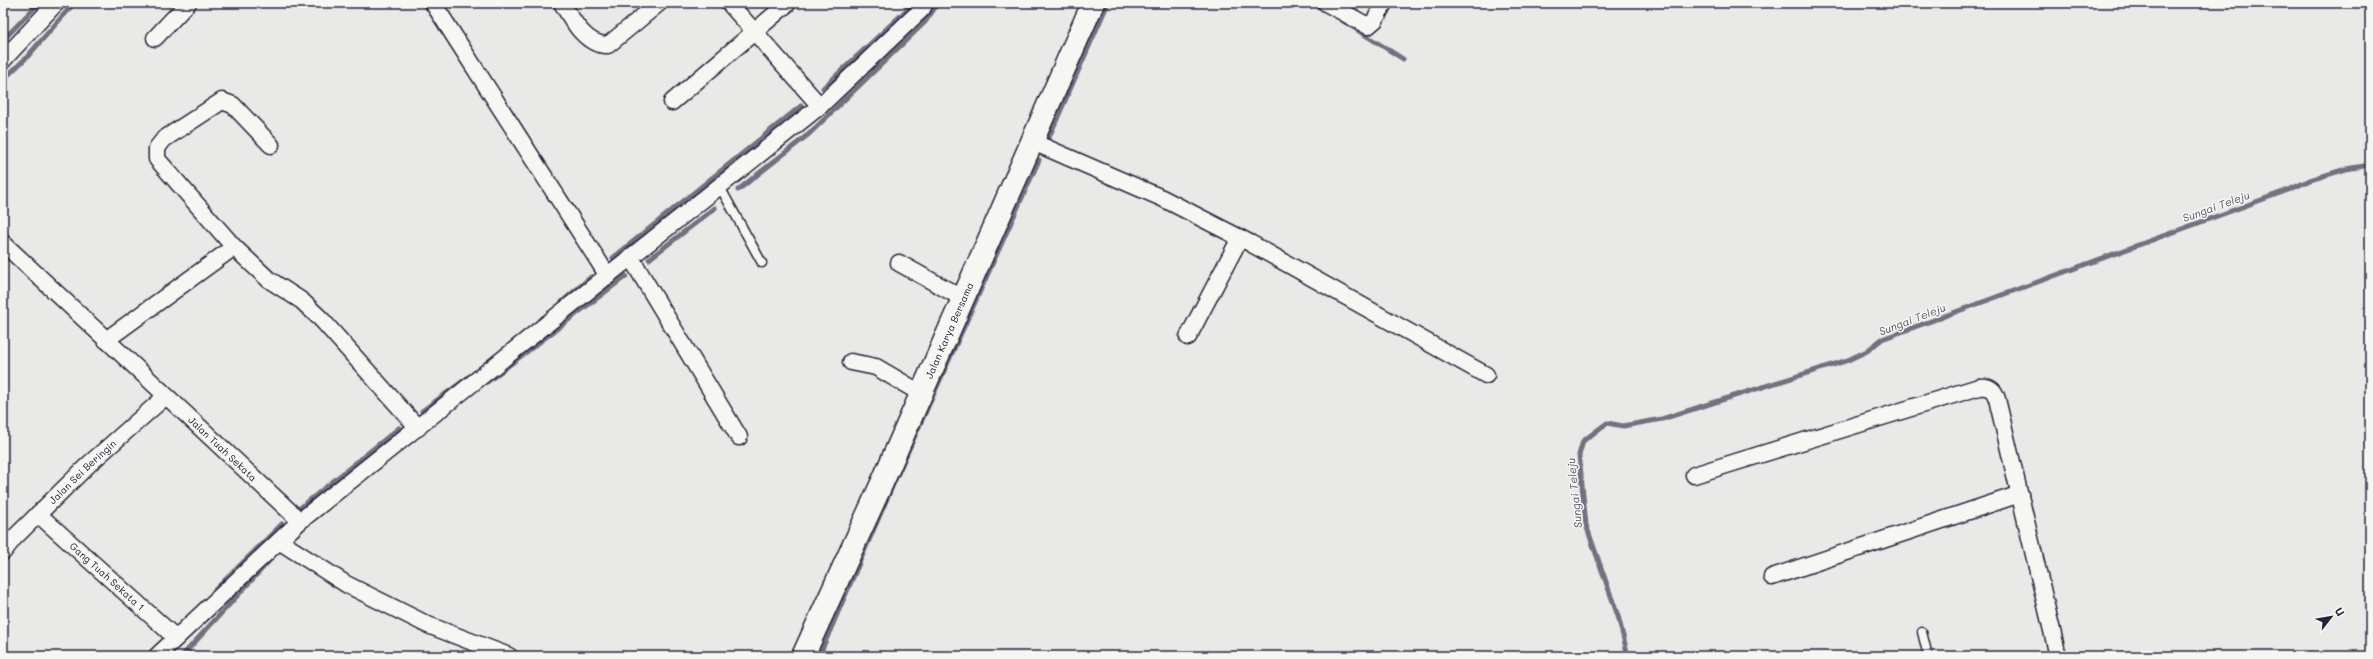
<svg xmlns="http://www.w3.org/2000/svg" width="2373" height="659" font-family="Mali,sans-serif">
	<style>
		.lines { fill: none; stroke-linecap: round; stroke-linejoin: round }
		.stream { stroke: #71717f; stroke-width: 5 }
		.lane-casing { stroke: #22223b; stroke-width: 11 }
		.street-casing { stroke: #22223b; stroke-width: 19 }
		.secondary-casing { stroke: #22223b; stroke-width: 25 }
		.lane { stroke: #f6f6f2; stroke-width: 8 }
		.street { stroke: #f6f6f2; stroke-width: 16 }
		.secondary { stroke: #f6f6f2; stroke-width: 22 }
		.labels { text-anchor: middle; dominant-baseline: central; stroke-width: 3; stroke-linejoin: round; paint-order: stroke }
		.street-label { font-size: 10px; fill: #22223b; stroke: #f6f6f2 }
		.water-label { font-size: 11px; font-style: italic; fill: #565668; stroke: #f6f6f2 }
	</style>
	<rect width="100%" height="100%" fill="#e9e9e7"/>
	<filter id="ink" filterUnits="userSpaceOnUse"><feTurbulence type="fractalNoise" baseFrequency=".025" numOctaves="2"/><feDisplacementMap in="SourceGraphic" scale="8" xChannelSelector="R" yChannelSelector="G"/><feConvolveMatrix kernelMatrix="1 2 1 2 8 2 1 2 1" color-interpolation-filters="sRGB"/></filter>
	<g filter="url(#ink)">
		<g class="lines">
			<g class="stream">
				<polyline points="1315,3 1323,8"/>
				<polyline points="1343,21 1403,59"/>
				<polyline points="3,40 39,3"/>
				<polyline points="3,80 27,57 74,3"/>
				<polyline points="823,88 914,3"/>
				<polyline points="1049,137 1108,3"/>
				<polyline points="738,190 809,134 925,22 938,3"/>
				<polyline points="613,258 801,106"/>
				<polyline points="649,259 715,208"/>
				<polyline points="562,302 591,277"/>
				<polyline points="487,382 626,276"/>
				<polyline points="422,411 470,376"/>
				<polyline points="294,513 399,428"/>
				<polyline points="213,592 282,524"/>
				<polyline points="182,656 270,560"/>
				<polyline points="819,656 895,480 1039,160"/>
				<path d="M1628,656L1618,616L1586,525L1579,455L1583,441L1607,423L1623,426L1662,419L1848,360L1867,351L1882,339C2019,290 2154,238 2291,189L2310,180L2346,169L2370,165"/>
			</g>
			<g class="lane-casing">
				<g id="lane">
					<polyline points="720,187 762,263"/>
					<polyline points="1922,632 1928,656"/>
				</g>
			</g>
			<g class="street-casing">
				<g id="street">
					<polyline points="433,3 608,276"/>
					<path d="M562,3C572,20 586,46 608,45L659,3"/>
					<polyline points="729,3 820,106"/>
					<polyline points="1326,3 1368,26 1375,20 1384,3"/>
					<polyline points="155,38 188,3"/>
					<polyline points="3,60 56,3"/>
					<polyline points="672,102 788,3"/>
					<polyline points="1033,142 1162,198 1250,243 1486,375"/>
					<polyline points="271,145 233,105 222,101 164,139 157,148 157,159 234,247 268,279 302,301 322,320 418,428"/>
					<path id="s1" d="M3,243L300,521"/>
					<polyline points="631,258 739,437"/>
					<polyline points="899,263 964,299"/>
					<polyline points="1188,337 1240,238"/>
					<polyline points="106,340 234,247"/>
					<polyline points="851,362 876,367 922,394"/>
					<path d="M1694,475L1979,387C1989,386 1994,389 1997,399L2058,656"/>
					<path id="s2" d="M38,514L176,638"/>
					<polyline points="279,541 346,584 428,625 509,656"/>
					<path id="s3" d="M3,552L14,538L88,465L166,396"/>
					<polyline points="1772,577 2020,494"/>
					<polyline points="157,656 300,521 820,106 922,9 925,3"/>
				</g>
			</g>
			<g class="secondary-casing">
				<g id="secondary">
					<path id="s4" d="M803,656L882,483L1093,3"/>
				</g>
			</g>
			<use href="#lane" class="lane"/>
			<use href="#street" class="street"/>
			<use href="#secondary" class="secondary"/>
		</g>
	</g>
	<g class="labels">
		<g class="street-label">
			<text stroke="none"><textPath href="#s4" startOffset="357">Jalan Karya Bersama</textPath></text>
			<text stroke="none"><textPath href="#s1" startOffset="301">Jalan Tuah Sekata</textPath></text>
			<text stroke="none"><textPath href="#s3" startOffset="113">Jalan Sei Beringin</textPath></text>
			<text stroke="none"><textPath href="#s2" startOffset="93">Gang Tuah Sekata 1</textPath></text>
		</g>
		<g class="water-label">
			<text transform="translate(2216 206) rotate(-20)">Sungai Teleju</text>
			<text transform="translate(1912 319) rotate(-21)">Sungai Teleju</text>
			<text transform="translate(1574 493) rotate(-96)">Sungai Teleju</text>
		</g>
	</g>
	<rect width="2373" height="659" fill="none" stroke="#f6f6f2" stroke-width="16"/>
	<rect x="8" y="8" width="2357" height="643" fill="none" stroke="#22223b" stroke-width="1.5" filter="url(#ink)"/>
	<g transform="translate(2331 617) rotate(59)" stroke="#f6f6f2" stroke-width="3" paint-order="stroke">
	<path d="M0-3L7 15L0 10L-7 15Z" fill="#22223b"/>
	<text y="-6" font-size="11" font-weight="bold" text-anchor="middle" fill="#22223b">U</text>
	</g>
</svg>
